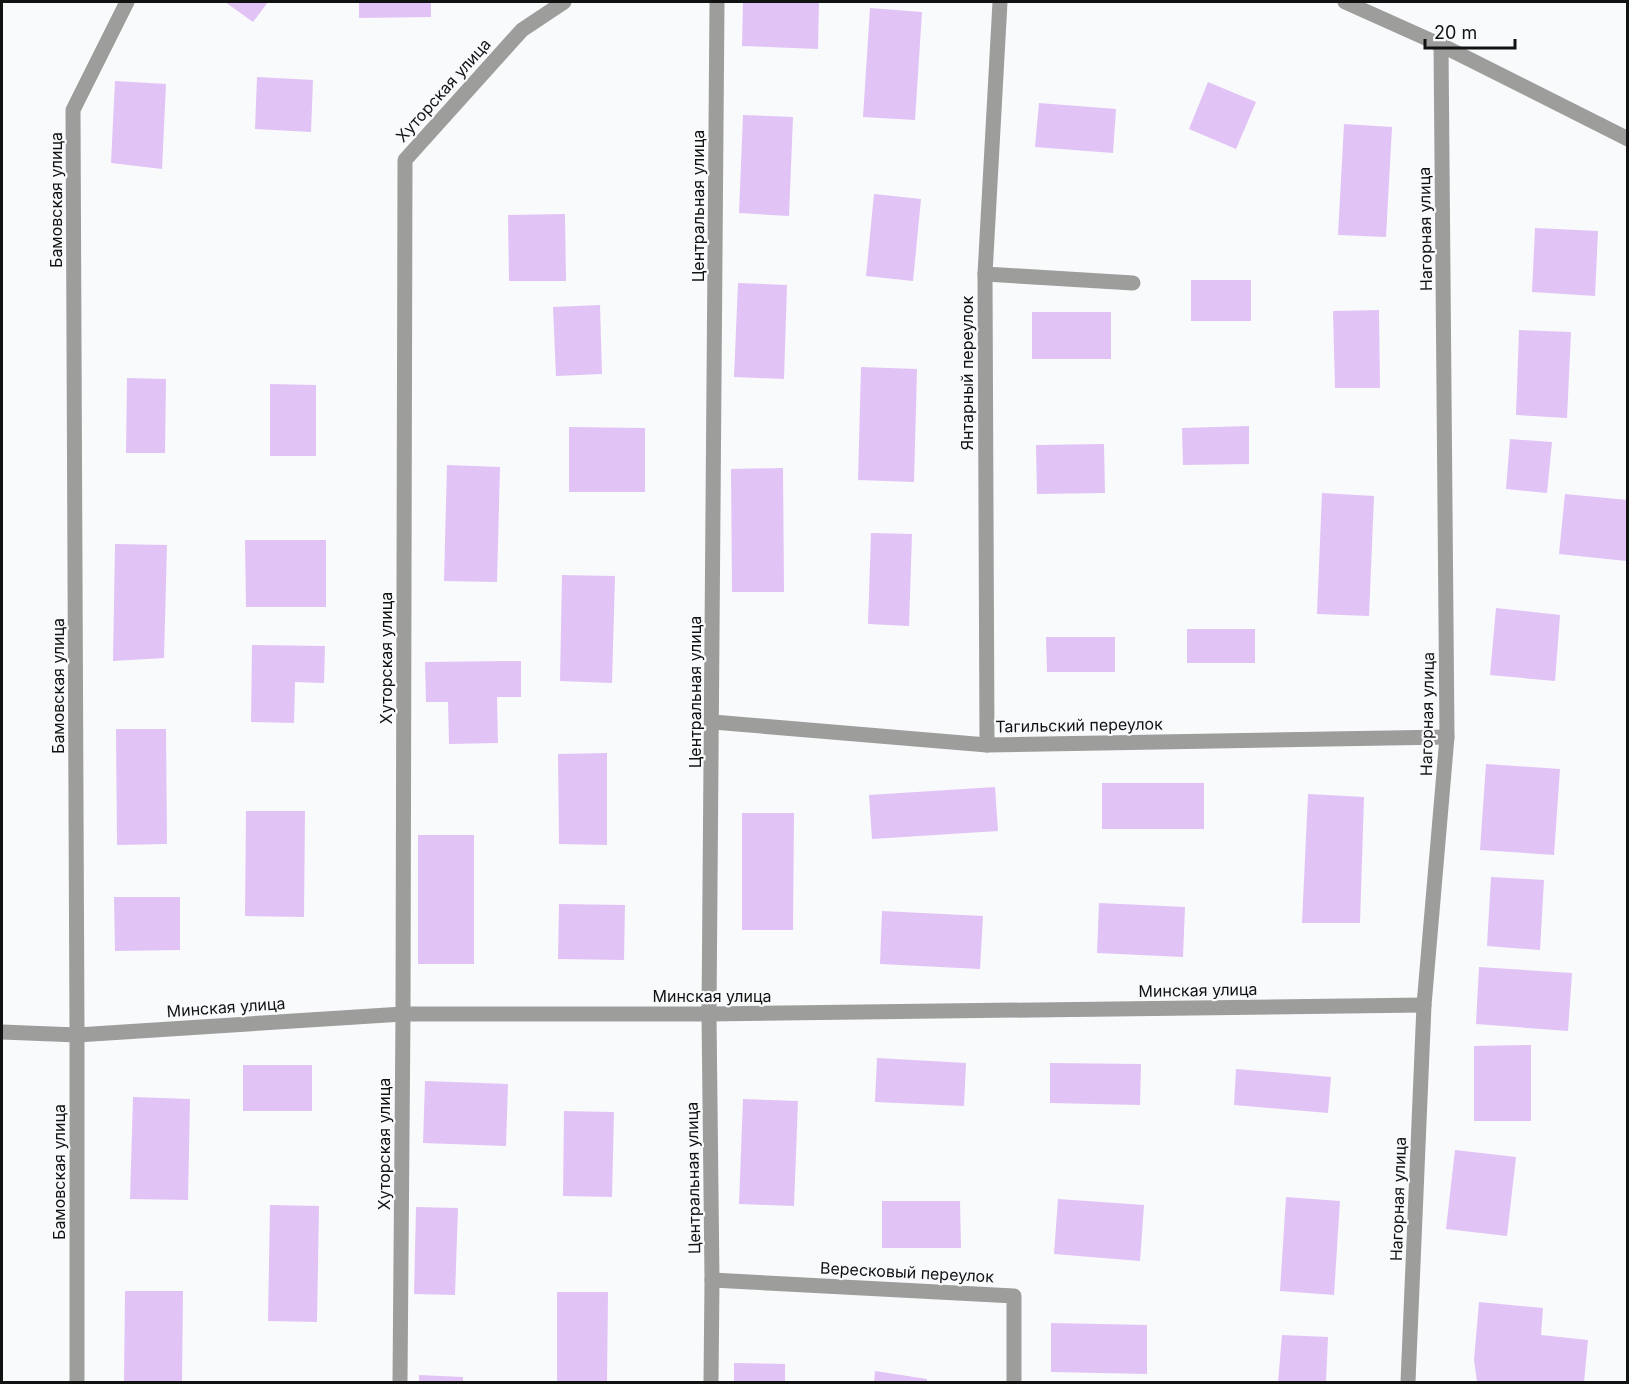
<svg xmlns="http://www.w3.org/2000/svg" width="1629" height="1384" font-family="Inter,sans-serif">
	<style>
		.building { fill: #e2c3f6 }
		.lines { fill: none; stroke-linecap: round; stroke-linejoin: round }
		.minor { stroke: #9d9d9c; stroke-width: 15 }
		.labels { text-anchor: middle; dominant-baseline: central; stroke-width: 4.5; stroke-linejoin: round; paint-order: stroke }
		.street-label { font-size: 16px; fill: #111212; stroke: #f9fafc }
	</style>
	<rect width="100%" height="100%" fill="#f9fafc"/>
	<g class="building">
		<polygon points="225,2 268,2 253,22"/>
		<polygon points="359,2 431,2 431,17 359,18"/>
		<polygon points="743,2 819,2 818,49 742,46"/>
		<polygon points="870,8 922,12 915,120 863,117"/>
		<polygon points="257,77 313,80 311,132 255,129"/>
		<polygon points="115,81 166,84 162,169 111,163"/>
		<polygon points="1208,82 1256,102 1236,149 1189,129"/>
		<polygon points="1039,103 1116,109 1113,153 1035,147"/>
		<polygon points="743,115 793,117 789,216 739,213"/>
		<polygon points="1344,124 1392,127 1386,237 1338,235"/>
		<polygon points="874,194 921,199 913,281 866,276"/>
		<polygon points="565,214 566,281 509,281 508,215"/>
		<polygon points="1535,228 1598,231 1595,296 1532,292"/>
		<rect x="1191" y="280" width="60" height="41"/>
		<polygon points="738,283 787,285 784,379 734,377"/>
		<polygon points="600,305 602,374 556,376 553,307"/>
		<polygon points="1379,310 1380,388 1335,388 1333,311"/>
		<rect x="1032" y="312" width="79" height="47"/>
		<polygon points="1519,330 1571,332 1567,418 1516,415"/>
		<polygon points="861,367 917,369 914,482 858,480"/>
		<polygon points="127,378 166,379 165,453 126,453"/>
		<polygon points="270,384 316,385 316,456 270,456"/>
		<polygon points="1249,426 1249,464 1183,465 1182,428"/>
		<polygon points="569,427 645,428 645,492 569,492"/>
		<polygon points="1510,439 1552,442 1547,493 1506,489"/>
		<polygon points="1104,444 1105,493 1037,494 1036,445"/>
		<polygon points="447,465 500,467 497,582 444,581"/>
		<polygon points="783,468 784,592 732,592 731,469"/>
		<polygon points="1322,493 1374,496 1369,616 1317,614"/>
		<polygon points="1565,494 1628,500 1628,543 1626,561 1559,554"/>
		<polygon points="871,533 912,534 909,626 868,624"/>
		<polygon points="245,540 326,540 326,607 246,607"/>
		<polygon points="115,544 167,545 164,658 113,661"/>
		<polygon points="562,575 615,576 612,683 560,681"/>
		<polygon points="1496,608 1560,615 1555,681 1490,675"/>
		<rect x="1187" y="629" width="68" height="34"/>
		<polygon points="1046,637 1115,637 1115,672 1047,672"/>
		<polygon points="252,645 325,646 324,683 295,682 294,723 251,722"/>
		<polygon points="521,661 521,697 497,697 498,743 449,744 448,702 426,702 425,662"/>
		<polygon points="116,729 166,729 167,844 117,845"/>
		<polygon points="607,753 607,845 559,844 558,754"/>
		<polygon points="1486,764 1560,769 1554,855 1480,850"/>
		<rect x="1102" y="783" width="102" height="46"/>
		<polygon points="995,787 998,831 872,839 869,795"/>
		<polygon points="1308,794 1364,797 1360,923 1302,923"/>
		<polygon points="246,811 305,811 304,917 245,916"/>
		<polygon points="742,813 794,813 793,930 742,930"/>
		<rect x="418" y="835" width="56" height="129"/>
		<polygon points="1491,877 1544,880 1540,950 1487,946"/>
		<polygon points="114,897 180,897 180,950 115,951"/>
		<polygon points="1099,903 1185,907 1183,957 1097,953"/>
		<polygon points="559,904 625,905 624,960 558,959"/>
		<polygon points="882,911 983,916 980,969 880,964"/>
		<polygon points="1479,967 1572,973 1568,1031 1476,1024"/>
		<polygon points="1531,1045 1531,1121 1474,1121 1474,1046"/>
		<polygon points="877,1058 966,1063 964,1106 875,1102"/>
		<polygon points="1050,1063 1141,1064 1140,1105 1050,1103"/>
		<rect x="243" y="1065" width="69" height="46"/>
		<polygon points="1236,1069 1331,1077 1328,1113 1234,1105"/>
		<polygon points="425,1081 508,1084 506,1146 423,1143"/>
		<polygon points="133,1097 190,1099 188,1200 130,1199"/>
		<polygon points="743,1099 798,1101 794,1206 739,1204"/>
		<polygon points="564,1111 614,1112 612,1197 563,1196"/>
		<polygon points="1455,1150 1516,1157 1507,1236 1446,1229"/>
		<polygon points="1286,1197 1340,1201 1334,1295 1280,1291"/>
		<polygon points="1058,1199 1144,1205 1140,1261 1054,1254"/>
		<polygon points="882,1201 960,1201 961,1248 882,1248"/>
		<polygon points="270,1205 319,1206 317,1322 268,1321"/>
		<polygon points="416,1207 458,1208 455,1295 414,1294"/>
		<polygon points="125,1291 183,1291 182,1382 124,1382"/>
		<polygon points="557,1292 608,1292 607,1382 557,1382"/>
		<polygon points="1479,1302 1543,1308 1541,1335 1588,1340 1584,1382 1477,1382 1474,1360"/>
		<polygon points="1051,1323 1147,1325 1147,1374 1051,1372"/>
		<polygon points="1282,1335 1328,1337 1326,1382 1278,1382"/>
		<polygon points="734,1363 785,1364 785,1382 734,1382"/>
		<polygon points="875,1371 927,1379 927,1382 874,1382"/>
		<polygon points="419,1375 463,1377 463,1382 419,1382"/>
	</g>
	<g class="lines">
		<g class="minor">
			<polyline points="1345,2 1441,45 1628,139"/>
			<polyline points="985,274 1133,283"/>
			<polyline points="713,722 987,745 1447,737"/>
			<polyline points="987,745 985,274 1000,2"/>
			<polyline points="2,1032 77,1035 403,1014 709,1014 1424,1005"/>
			<polyline points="712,1280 1014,1296 1014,1382"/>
			<polyline points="77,1382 77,1035 73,110 127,2"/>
			<polyline points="400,1382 403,1014 405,160 522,30 564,2"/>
			<polyline points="711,1382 712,1280 709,1014 717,2"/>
			<polyline points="1408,1382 1424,1005 1447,737 1441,45"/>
		</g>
	</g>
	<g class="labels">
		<g class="street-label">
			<text transform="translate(443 90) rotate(-48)">Хуторская улица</text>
			<text transform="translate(56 200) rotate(-90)">Бамовская улица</text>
			<text transform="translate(698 206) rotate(-90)">Центральная улица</text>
			<text transform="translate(1425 229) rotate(-91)">Нагорная улица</text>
			<text transform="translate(967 373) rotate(-90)">Янтарный переулок</text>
			<text transform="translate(386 658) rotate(-90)">Хуторская улица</text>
			<text transform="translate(58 686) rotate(-90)">Бамовская улица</text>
			<text transform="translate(695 692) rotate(-90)">Центральная улица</text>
			<text transform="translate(1427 714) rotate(-89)">Нагорная улица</text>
			<text transform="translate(1079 725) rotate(-1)">Тагильский переулок</text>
			<text transform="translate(1198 990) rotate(-1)">Минская улица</text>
			<text x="712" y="996">Минская улица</text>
			<text transform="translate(226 1007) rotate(-4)">Минская улица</text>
			<text transform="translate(384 1144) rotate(-90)">Хуторская улица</text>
			<text transform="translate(59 1172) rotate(-90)">Бамовская улица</text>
			<text transform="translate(693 1178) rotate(-91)">Центральная улица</text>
			<text transform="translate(1398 1199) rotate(-88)">Нагорная улица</text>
			<text transform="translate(907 1272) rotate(3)">Вересковый переулок</text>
		</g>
	</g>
	<rect width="1629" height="1384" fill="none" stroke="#111212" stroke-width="6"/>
	<path d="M1425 39v9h90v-9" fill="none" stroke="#111212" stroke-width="3"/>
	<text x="1434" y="39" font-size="18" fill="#111212" stroke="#f9fafc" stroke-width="4.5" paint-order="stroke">20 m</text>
</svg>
